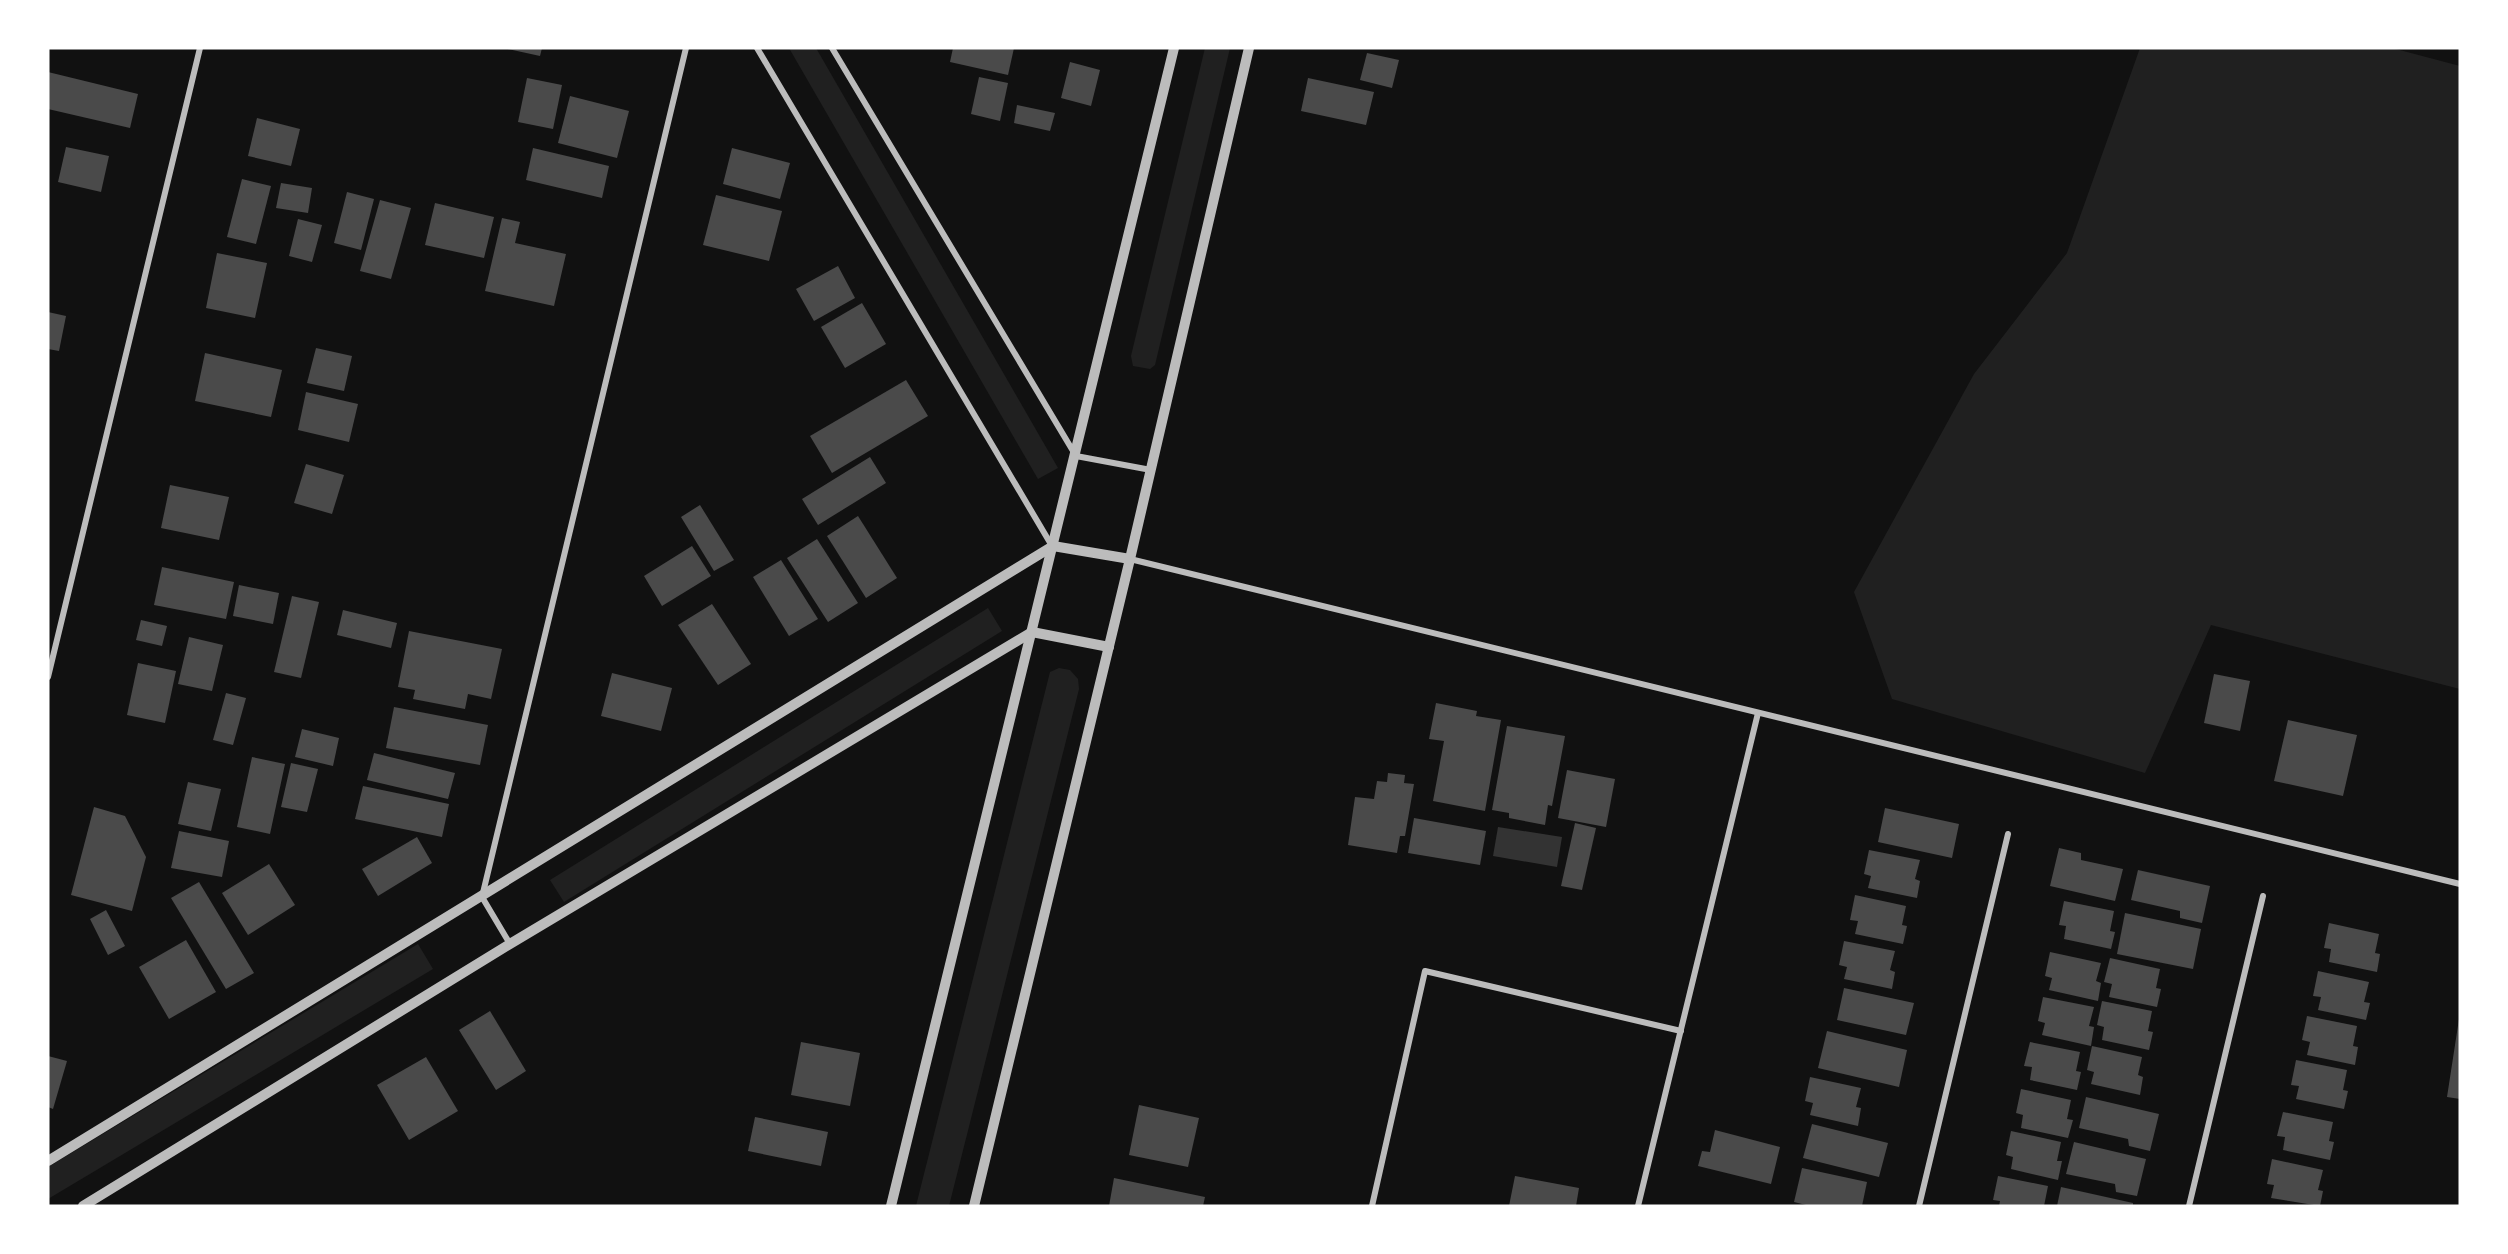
<svg xmlns="http://www.w3.org/2000/svg" width="2508" height="1254" font-family="'Varela Round',sans-serif">
	<style>
		.green { fill: #202020 }
		.water { fill: #333 }
		.building { fill: #4a4a4a }
		.lines { fill: none; stroke-linecap: round; stroke-linejoin: round }
		.minor { stroke: #bcbcbc; stroke-width: 6 }
		.tertiary { stroke: #bcbcbc; stroke-width: 10 }
	</style>
	<rect width="100%" height="100%" fill="#111"/>
	<g class="green">
		<polygon points="789,48 816,48 1058,468 1038,479"/>
		<polygon points="1205,48 1230,48 1155,365 1150,369 1133,366 1131,356"/>
		<polygon points="2140,48 2392,48 2460,66 2460,689 2211,625 2145,773 1892,699 1854,592 1974,374 2067,253"/>
		<polygon points="988,608 1002,631 564,902 550,880"/>
		<polygon points="1059,668 1070,670 1078,679 1079,689 949,1206 916,1206 1050,672"/>
		<polygon points="418,944 433,969 48,1199 48,1167"/>
	</g>
	<polygon class="water" points="1498,827 1562,837 1557,867 1493,856"/>
	<g class="building">
		<polygon points="503,48 542,48 540,56"/>
		<polygon points="953,48 1014,48 1008,75 950,62"/>
		<polygon points="1367,53 1399,60 1392,88 1360,80"/>
		<polygon points="1070,62 1100,70 1091,106 1061,98"/>
		<polygon points="48,72 138,94 130,128 48,109"/>
		<polygon points="979,77 1008,83 1000,121 971,114"/>
		<polygon points="527,78 562,85 553,129 518,122"/>
		<polygon points="1308,78 1374,92 1366,125 1301,111"/>
		<polygon points="570,96 629,111 617,158 558,143"/>
		<polygon points="1017,105 1055,113 1050,131 1014,123"/>
		<polygon points="257,118 300,129 291,166 248,156"/>
		<polygon points="66,147 109,156 101,192 58,182"/>
		<polygon points="533,148 609,166 602,198 526,180"/>
		<polygon points="732,148 790,163 780,199 723,184"/>
		<polygon points="242,179 271,186 256,244 227,237"/>
		<polygon points="281,183 312,188 308,213 276,208"/>
		<polygon points="347,192 374,199 361,250 334,243"/>
		<polygon points="716,195 782,211 769,261 703,245"/>
		<polygon points="380,200 411,208 391,279 360,271"/>
		<polygon points="435,203 494,217 484,258 425,245"/>
		<polygon points="502,218 520,222 515,243 566,254 554,306 485,291"/>
		<polygon points="298,219 322,225 312,262 289,256"/>
		<polygon points="217,253 267,263 255,318 206,308"/>
		<polygon points="838,266 855,298 814,321 796,289"/>
		<polygon points="862,303 886,344 845,368 821,327"/>
		<polygon points="48,312 66,316 59,351 48,349"/>
		<polygon points="316,348 352,356 344,391 307,383"/>
		<polygon points="205,353 282,370 271,417 195,401"/>
		<polygon points="906,380 928,416 832,473 810,436"/>
		<polygon points="306,392 358,404 349,442 298,430"/>
		<polygon points="870,457 886,483 818,525 802,499"/>
		<polygon points="306,464 344,475 332,514 294,503"/>
		<polygon points="170,485 229,497 219,540 161,528"/>
		<polygon points="700,505 734,560 714,571 681,517"/>
		<polygon points="858,516 897,578 866,598 827,536"/>
		<polygon points="817,539 858,603 828,622 787,558"/>
		<polygon points="692,546 711,576 662,606 644,576"/>
		<polygon points="781,560 818,619 789,636 753,577"/>
		<polygon points="162,567 234,582 226,619 154,605"/>
		<polygon points="239,585 279,593 273,624 233,616"/>
		<polygon points="292,596 319,602 301,678 274,672"/>
		<polygon points="712,604 751,664 718,685 678,625"/>
		<polygon points="343,610 397,623 391,648 337,635"/>
		<polygon points="141,620 167,626 162,646 136,640"/>
		<polygon points="409,631 502,649 491,699 468,694 465,709 413,699 415,690 398,687"/>
		<polygon points="189,637 223,645 212,691 178,684"/>
		<polygon points="138,663 176,671 165,723 127,715"/>
		<polygon points="612,673 672,688 661,731 601,716"/>
		<polygon points="2214,674 2250,681 2240,731 2204,723"/>
		<polygon points="226,693 246,698 233,745 213,740"/>
		<polygon points="1436,703 1477,711 1476,716 1501,720 1485,811 1433,801 1444,741 1429,739"/>
		<polygon points="394,707 488,725 480,765 386,748"/>
		<polygon points="2288,720 2357,735 2343,796 2274,781"/>
		<polygon points="1507,726 1565,736 1552,806 1548,805 1545,825 1509,818 1509,813 1492,810"/>
		<polygon points="302,729 339,738 333,766 295,757"/>
		<polygon points="374,753 455,773 448,799 367,780"/>
		<polygon points="252,757 285,764 270,834 237,827"/>
		<polygon points="291,763 318,769 307,812 281,807"/>
		<polygon points="1567,770 1615,779 1606,827 1558,818"/>
		<polygon points="1388,773 1405,775 1404,783 1414,784 1405,836 1400,836 1397,853 1348,845 1355,797 1374,799 1377,781 1387,782"/>
		<polygon points="188,782 221,789 211,831 178,824"/>
		<polygon points="363,786 449,804 442,837 355,819"/>
		<polygon points="94,807 125,816 146,857 132,911 71,895"/>
		<polygon points="1885,808 1959,824 1952,858 1878,842"/>
		<polygon points="1414,818 1486,831 1480,865 1408,853"/>
		<polygon points="1575,823 1596,828 1582,890 1561,886"/>
		<polygon points="179,831 229,841 222,877 171,868"/>
		<polygon points="417,837 432,863 378,896 362,869"/>
		<polygon points="2059,848 2081,853 2081,860 2123,869 2115,901 2050,886"/>
		<polygon points="1869,850 1920,860 1915,879 1920,881 1917,898 1868,888 1871,876 1864,874"/>
		<polygon points="269,864 295,905 248,935 222,893"/>
		<polygon points="2138,870 2210,886 2202,923 2180,918 2180,911 2131,900"/>
		<polygon points="199,882 254,973 226,989 171,898"/>
		<polygon points="1855,895 1906,906 1902,925 1907,926 1903,944 1855,934 1858,921 1850,920"/>
		<polygon points="2064,901 2114,911 2110,931 2115,932 2111,949 2064,939 2066,926 2059,925"/>
		<polygon points="106,910 125,946 108,955 90,919"/>
		<polygon points="2125,913 2201,929 2193,969 2117,954"/>
		<polygon points="2329,923 2379,934 2375,953 2380,954 2377,972 2329,962 2331,949 2324,948"/>
		<polygon points="186,940 216,992 169,1019 139,967"/>
		<polygon points="1844,941 1895,951 1890,970 1895,972 1892,989 1844,979 1847,967 1839,965"/>
		<polygon points="2050,952 2101,963 2096,981 2101,983 2098,1001 2049,990 2052,978 2045,976"/>
		<polygon points="2110,958 2160,969 2156,988 2161,989 2157,1007 2109,997 2112,984 2104,982"/>
		<polygon points="2318,971 2369,982 2364,1002 2370,1003 2366,1020 2318,1010 2321,997 2313,996"/>
		<polygon points="1844,988 1914,1003 1906,1035 1837,1020"/>
		<polygon points="2043,997 2094,1007 2089,1026 2094,1027 2091,1046 2042,1035 2045,1023 2038,1021"/>
		<polygon points="2102,1001 2152,1011 2148,1031 2153,1032 2149,1050 2102,1040 2104,1027 2097,1025"/>
		<polygon points="490,1011 526,1071 496,1090 459,1030"/>
		<polygon points="2307,1016 2357,1026 2353,1046 2358,1047 2355,1065 2307,1055 2310,1042 2302,1040"/>
		<polygon points="2459,1019 2460,1019 2460,1099 2447,1097"/>
		<polygon points="1827,1031 1907,1050 1899,1087 1818,1068"/>
		<polygon points="801,1042 860,1053 850,1106 791,1095"/>
		<polygon points="2030,1042 2080,1052 2076,1071 2081,1072 2077,1090 2030,1080 2032,1067 2024,1066"/>
		<polygon points="2092,1046 2142,1057 2138,1075 2143,1077 2140,1095 2091,1084 2094,1072 2087,1070"/>
		<polygon points="48,1056 67,1061 53,1109 48,1107"/>
		<polygon points="426,1057 458,1111 409,1140 377,1085"/>
		<polygon points="2296,1060 2347,1070 2343,1090 2348,1091 2344,1109 2296,1099 2299,1086 2291,1085"/>
		<polygon points="1810,1077 1861,1088 1856,1107 1861,1108 1858,1126 1810,1115 1813,1103 1805,1101"/>
		<polygon points="2021,1089 2071,1100 2067,1119 2073,1120 2068,1138 2021,1128 2023,1115 2016,1113"/>
		<polygon points="2086,1097 2159,1114 2150,1151 2129,1146 2128,1139 2079,1128"/>
		<polygon points="1139,1105 1199,1118 1188,1167 1129,1155"/>
		<polygon points="2283,1112 2333,1122 2329,1141 2334,1142 2330,1160 2283,1150 2285,1137 2277,1136"/>
		<polygon points="755,1117 828,1132 821,1166 748,1151"/>
		<polygon points="1812,1124 1888,1143 1879,1177 1803,1158"/>
		<polygon points="1715,1130 1780,1147 1771,1184 1698,1166 1702,1151 1710,1152"/>
		<polygon points="2011,1131 2061,1142 2057,1161 2062,1161 2058,1180 2011,1169 2013,1157 2006,1155"/>
		<polygon points="2074,1142 2146,1159 2137,1196 2116,1192 2115,1184 2066,1174"/>
		<polygon points="2272,1159 2323,1170 2318,1190 2323,1191 2320,1206 2271,1198 2274,1185 2267,1184"/>
		<polygon points="1802,1168 1867,1182 1862,1206 1810,1206 1794,1202"/>
		<polygon points="1515,1176 1579,1188 1576,1206 1509,1206"/>
		<polygon points="1998,1176 2048,1186 2044,1206 1999,1206 2000,1201 1993,1200"/>
		<polygon points="1114,1178 1205,1197 1203,1206 1109,1206"/>
		<polygon points="2061,1187 2133,1203 2133,1206 2057,1206"/>
	</g>
	<g class="lines">
		<g class="minor">
			<polyline points="757,48 1052,546"/>
			<polyline points="832,48 1076,456 1151,470"/>
			<polyline points="1130,559 2460,884"/>
			<polyline points="48,677 200,48"/>
			<polyline points="510,944 482,897 686,48"/>
			<polyline points="1372,1206 1425,971 1681,1031"/>
			<polyline points="1638,1206 1758,713"/>
			<polyline points="1919,1206 2008,834"/>
			<polyline points="2189,1206 2263,896"/>
		</g>
		<g class="tertiary">
			<polyline points="48,1161 1053,546 1130,559"/>
			<polyline points="83,1206 510,944 1032,632 1109,647"/>
			<polyline points="891,1206 1174,48"/>
			<polyline points="974,1206 1130,559 1249,48"/>
		</g>
	</g>
	<rect width="2508" height="1254" fill="none" stroke="#ffffff" stroke-width="99"/>
</svg>
